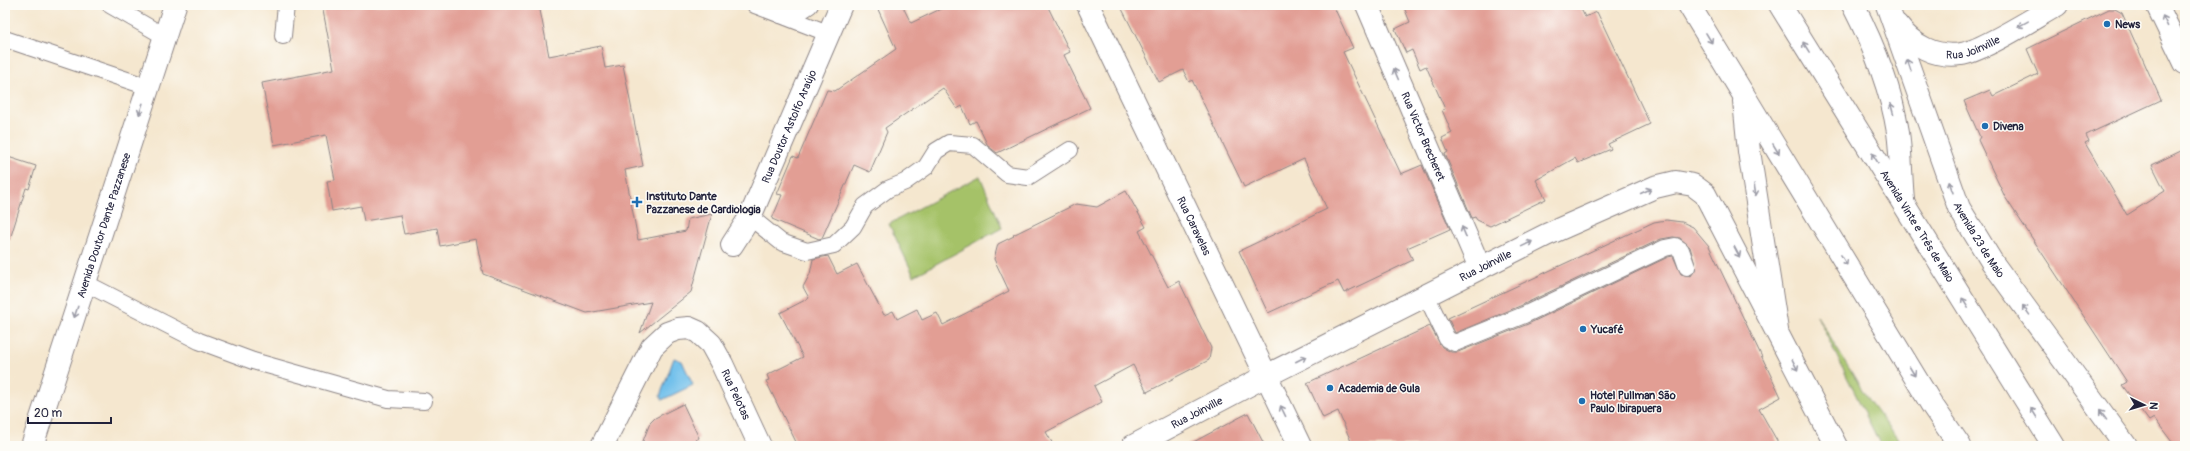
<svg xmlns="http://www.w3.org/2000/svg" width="2190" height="451" font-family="Pangolin,sans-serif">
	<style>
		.green { fill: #a5c268; stroke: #647252 }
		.water { fill: #71c0eb; stroke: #4a7193 }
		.building { fill: #e29e94 }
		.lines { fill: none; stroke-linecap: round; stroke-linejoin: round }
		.service-casing { stroke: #8c8485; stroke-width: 18 }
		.minor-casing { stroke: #8c8485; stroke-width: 24 }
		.tertiary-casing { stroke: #8c8485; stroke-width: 24 }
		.trunk-casing { stroke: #8c8485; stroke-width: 24 }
		.service { stroke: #fff; stroke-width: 16 }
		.minor { stroke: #fff; stroke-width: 22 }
		.tertiary { stroke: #fff; stroke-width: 22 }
		.trunk { stroke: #fff; stroke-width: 22 }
		.oneway { stroke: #9c9ca7 }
		.poi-dot { fill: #1f6fb2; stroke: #fdfcf7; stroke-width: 1.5 }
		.labels { text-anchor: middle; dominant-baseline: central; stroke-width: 3; stroke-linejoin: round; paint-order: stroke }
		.poi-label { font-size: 11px; font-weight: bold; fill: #22223b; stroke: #fdfcf7; text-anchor: start }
		.street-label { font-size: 11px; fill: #22223b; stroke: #fdfcf7 }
	</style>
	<rect width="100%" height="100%" fill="#fdfcf7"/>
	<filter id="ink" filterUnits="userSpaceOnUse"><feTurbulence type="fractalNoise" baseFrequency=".025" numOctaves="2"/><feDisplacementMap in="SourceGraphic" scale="8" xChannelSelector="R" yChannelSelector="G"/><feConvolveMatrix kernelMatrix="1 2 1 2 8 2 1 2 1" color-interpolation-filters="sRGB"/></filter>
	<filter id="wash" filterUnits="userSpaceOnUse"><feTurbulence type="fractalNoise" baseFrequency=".012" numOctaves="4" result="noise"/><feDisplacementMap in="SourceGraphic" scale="16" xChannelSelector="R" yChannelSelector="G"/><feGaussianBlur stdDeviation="0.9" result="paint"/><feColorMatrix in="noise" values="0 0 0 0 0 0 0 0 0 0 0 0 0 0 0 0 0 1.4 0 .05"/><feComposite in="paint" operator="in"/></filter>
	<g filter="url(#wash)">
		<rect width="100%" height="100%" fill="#f5e7cf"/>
		<g class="green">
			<polygon points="980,176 1002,228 914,276 889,224"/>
			<polygon points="1817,316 1869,401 1903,446 1881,446"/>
		</g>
		<polygon class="water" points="674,358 682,361 693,385 662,400 660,396"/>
		<g id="blocks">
			<g class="building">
				<polygon points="322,5 539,5 549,56 601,46 605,68 623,65 643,166 625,170 638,240 686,231 688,219 712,214 691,292 640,333 651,302 587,313 483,274 476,239 440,246 437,228 404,234 400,215 364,221 361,206 332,211 327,181 335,180 326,135 274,145 262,83 334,69"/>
				<polygon points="876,5 902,5 911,23 949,5 1047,5 1070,52 1064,55 1090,108 997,153 988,146 976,121 970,124 962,106 957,109 943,88 885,128 887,132 870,172 854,165 822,238 819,239 772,219 782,195 777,194 793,156 798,158 827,90 835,91 896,49"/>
				<polygon points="1120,5 1333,5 1353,48 1343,52 1401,174 1422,165 1450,229 1407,248 1413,260 1344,293 1338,281 1268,313 1239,251 1327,209 1304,159 1244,187 1192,80 1189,82 1183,70 1159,82"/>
				<polygon points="1403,5 1579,5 1585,17 1597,12 1650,124 1608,144 1611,149 1578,163 1575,158 1536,180 1546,199 1490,226 1477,220 1475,217 1472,218 1445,154 1448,152 1442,138 1452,133 1442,110 1445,109 1426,66 1420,69 1412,50 1406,53 1395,29 1410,22"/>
				<polygon points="2109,9 2115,9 2122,13 2161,100 2086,135 2089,141 2085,143 2127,215 2165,191 2152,165 2185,149 2185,446 2175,446 2154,418 2149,421 2122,385 2127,382 2005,197 1978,140 1980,137 1964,101 1990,90 1993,96 2038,74 2027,49"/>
				<polygon points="5,156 36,166 29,189 26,188 10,239 5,238"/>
				<polygon points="1126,191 1146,227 1139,231 1168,287 1179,281 1211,348 1209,360 1147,392 1133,365 1094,386 1102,402 1046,432 1054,446 798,446 766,381 769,380 767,375 803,357 780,313 809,298 803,287 810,274 813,259 828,256 837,274 857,264 884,315 893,311 897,319 917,309 922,320 937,313 943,325 1009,291 994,259 998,244 1014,236 1013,235 1076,204 1097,207"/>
				<polygon points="1666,220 1682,222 1693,227 1709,246 1781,397 1759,409 1780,446 1353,446 1338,411 1323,418 1307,383 1430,326 1442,347 1451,352 1458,352 1528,324 1668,257 1673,256 1681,274 1691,276 1696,268 1690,247 1680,238 1673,237 1661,239 1520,306 1455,333 1448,318 1654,222"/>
				<polygon points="683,404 699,438 695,440 699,446 641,446 650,423 655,418"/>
				<polygon points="1248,413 1265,446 1186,446"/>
			</g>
		</g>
	</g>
	<g filter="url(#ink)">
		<use href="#blocks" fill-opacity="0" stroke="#8c8485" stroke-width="1"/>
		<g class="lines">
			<g class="service-casing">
				<g id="service">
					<polyline points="110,5 164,36"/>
					<polyline points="755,5 830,34"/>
					<polyline points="781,15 801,11 810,5"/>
					<polyline points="283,36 286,5"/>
					<polyline points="5,39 148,87"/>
					<polyline points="750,217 781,242 807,251 834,245 853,227 865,206 888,189 905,182 926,167 936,151 949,143 973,145 1007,174 1028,177 1070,150"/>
					<polyline points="85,283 199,341 253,361 388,399 424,401"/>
					<polyline points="1426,295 1447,339 1455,343 1524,315 1665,248 1675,246 1681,250 1687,267"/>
				</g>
			</g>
			<g class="minor-casing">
				<g id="minor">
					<path id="s1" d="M1088,5L1300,446"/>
					<path id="s2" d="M1367,5L1480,268"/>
					<path id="s3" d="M1887,5L1959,208L1992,262L2126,446"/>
					<polyline points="2157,5 2185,63"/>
					<path id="s4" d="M1897,25C1912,45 1935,58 1961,54C1981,52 2037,16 2057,5"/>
					<path id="s5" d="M732,245L750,217L841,5"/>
					<path id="s6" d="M602,446L652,347L667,333L678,329L689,328L698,332L711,344L722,364L760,446"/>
					<path id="s7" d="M1133,446L1266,376L1546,235L1655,187L1676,182L1693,185L1705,194L1836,446"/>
				</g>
			</g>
			<g class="tertiary-casing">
				<g id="tertiary">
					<path id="s8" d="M32,446L175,5"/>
				</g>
			</g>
			<g class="trunk-casing">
				<g id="trunk">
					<polyline points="1689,5 1932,405 1960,446"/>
					<path id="s9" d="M1780,5L2054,446"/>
					<path d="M1853,5C1873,44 1891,88 1898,132C1901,154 1901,178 1903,200"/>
					<polyline points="1744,101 1749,151 1777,330"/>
				</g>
			</g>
			<use href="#service" class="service"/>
			<use href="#minor" class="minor"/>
			<use href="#tertiary" class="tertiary"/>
			<use href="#trunk" class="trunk"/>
		</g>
		<defs><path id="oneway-shaft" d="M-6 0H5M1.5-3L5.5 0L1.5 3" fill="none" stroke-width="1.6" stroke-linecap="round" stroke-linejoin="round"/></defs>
		<g class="oneway">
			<use href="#oneway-shaft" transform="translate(2165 21) rotate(-116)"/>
			<use href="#oneway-shaft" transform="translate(2023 24) rotate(151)"/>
			<use href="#oneway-shaft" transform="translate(1709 38) rotate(59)"/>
			<use href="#oneway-shaft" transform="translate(1806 47) rotate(-122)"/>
			<use href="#oneway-shaft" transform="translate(1909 65) rotate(-109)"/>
			<use href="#oneway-shaft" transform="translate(1396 74) rotate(-113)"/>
			<use href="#oneway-shaft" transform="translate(141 109) rotate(108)"/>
			<use href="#oneway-shaft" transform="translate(1892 109) rotate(-105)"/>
			<use href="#oneway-shaft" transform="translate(1776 149) rotate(59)"/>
			<use href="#oneway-shaft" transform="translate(1875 158) rotate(-122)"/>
			<use href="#oneway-shaft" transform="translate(1951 187) rotate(-109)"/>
			<use href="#oneway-shaft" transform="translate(1755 190) rotate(81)"/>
			<use href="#oneway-shaft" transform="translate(1646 191) rotate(-24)"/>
			<use href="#oneway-shaft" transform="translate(1464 232) rotate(-113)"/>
			<use href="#oneway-shaft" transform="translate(1527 244) rotate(-26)"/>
			<use href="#oneway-shaft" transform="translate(1737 252) rotate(62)"/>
			<use href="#oneway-shaft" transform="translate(1844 260) rotate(59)"/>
			<use href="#oneway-shaft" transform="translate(1965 303) rotate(-122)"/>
			<use href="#oneway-shaft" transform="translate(2026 310) rotate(-126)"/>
			<use href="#oneway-shaft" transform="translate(76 312) rotate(108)"/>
			<use href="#oneway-shaft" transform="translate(1301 359) rotate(-27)"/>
			<use href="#oneway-shaft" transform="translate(1795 365) rotate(63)"/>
			<use href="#oneway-shaft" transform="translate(1912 371) rotate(59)"/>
			<use href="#oneway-shaft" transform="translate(1283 411) rotate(-116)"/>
			<use href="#oneway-shaft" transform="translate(2034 413) rotate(-122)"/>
			<use href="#oneway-shaft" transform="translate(2103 415) rotate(-126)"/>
		</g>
	</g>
	<g class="poi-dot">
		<circle cx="2107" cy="24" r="4"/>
		<circle cx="1985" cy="126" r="4"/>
		<path d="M635 196h4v4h4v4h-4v4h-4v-4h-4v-4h4z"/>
		<circle cx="1583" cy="329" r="4"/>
		<circle cx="1330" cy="388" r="4"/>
		<circle cx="1582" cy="401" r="4"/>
	</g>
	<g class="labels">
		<g class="poi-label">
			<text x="2115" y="24">News</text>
			<text x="1993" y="126">Divena</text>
			<text x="646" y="196">Instituto Dante<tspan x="646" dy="13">Pazzanese de Cardiologia</tspan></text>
			<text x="1591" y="329">Yucafé</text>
			<text x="1338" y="388">Academia de Gula</text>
			<text x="1590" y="395">Hotel Pullman São<tspan x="1590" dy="13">Paulo Ibirapuera</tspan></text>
		</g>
		<g class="street-label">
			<text stroke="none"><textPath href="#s4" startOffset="87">Rua Joinville</textPath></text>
			<text stroke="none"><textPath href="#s5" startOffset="132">Rua Doutor Astolfo Araújo</textPath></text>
			<text stroke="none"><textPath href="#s2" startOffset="143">Rua Victor Brecheret</textPath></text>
			<text stroke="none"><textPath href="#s8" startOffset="232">Avenida Doutor Dante Pazzanese</textPath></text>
			<text stroke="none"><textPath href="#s1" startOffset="245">Rua Caravelas</textPath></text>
			<text stroke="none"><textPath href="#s9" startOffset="260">Avenida Vinte e Três de Maio</textPath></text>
			<text stroke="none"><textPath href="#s3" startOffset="253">Avenida 23 de Maio</textPath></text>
			<text stroke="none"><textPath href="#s7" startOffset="396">Rua Joinville</textPath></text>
			<text stroke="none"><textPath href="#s6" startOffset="238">Rua Pelotas</textPath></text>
			<text stroke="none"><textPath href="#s7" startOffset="72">Rua Joinville</textPath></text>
		</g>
	</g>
	<rect width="2190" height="451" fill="none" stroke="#fdfcf7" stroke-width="20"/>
	<g transform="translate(2144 405) rotate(95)" stroke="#fdfcf7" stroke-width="3" paint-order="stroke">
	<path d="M0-3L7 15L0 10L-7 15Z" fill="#22223b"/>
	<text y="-6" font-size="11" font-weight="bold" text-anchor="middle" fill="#22223b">N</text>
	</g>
	<path d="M28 417v6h83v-6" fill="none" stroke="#22223b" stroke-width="2"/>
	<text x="34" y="417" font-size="12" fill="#22223b" stroke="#fdfcf7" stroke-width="3" paint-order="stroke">20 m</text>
</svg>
